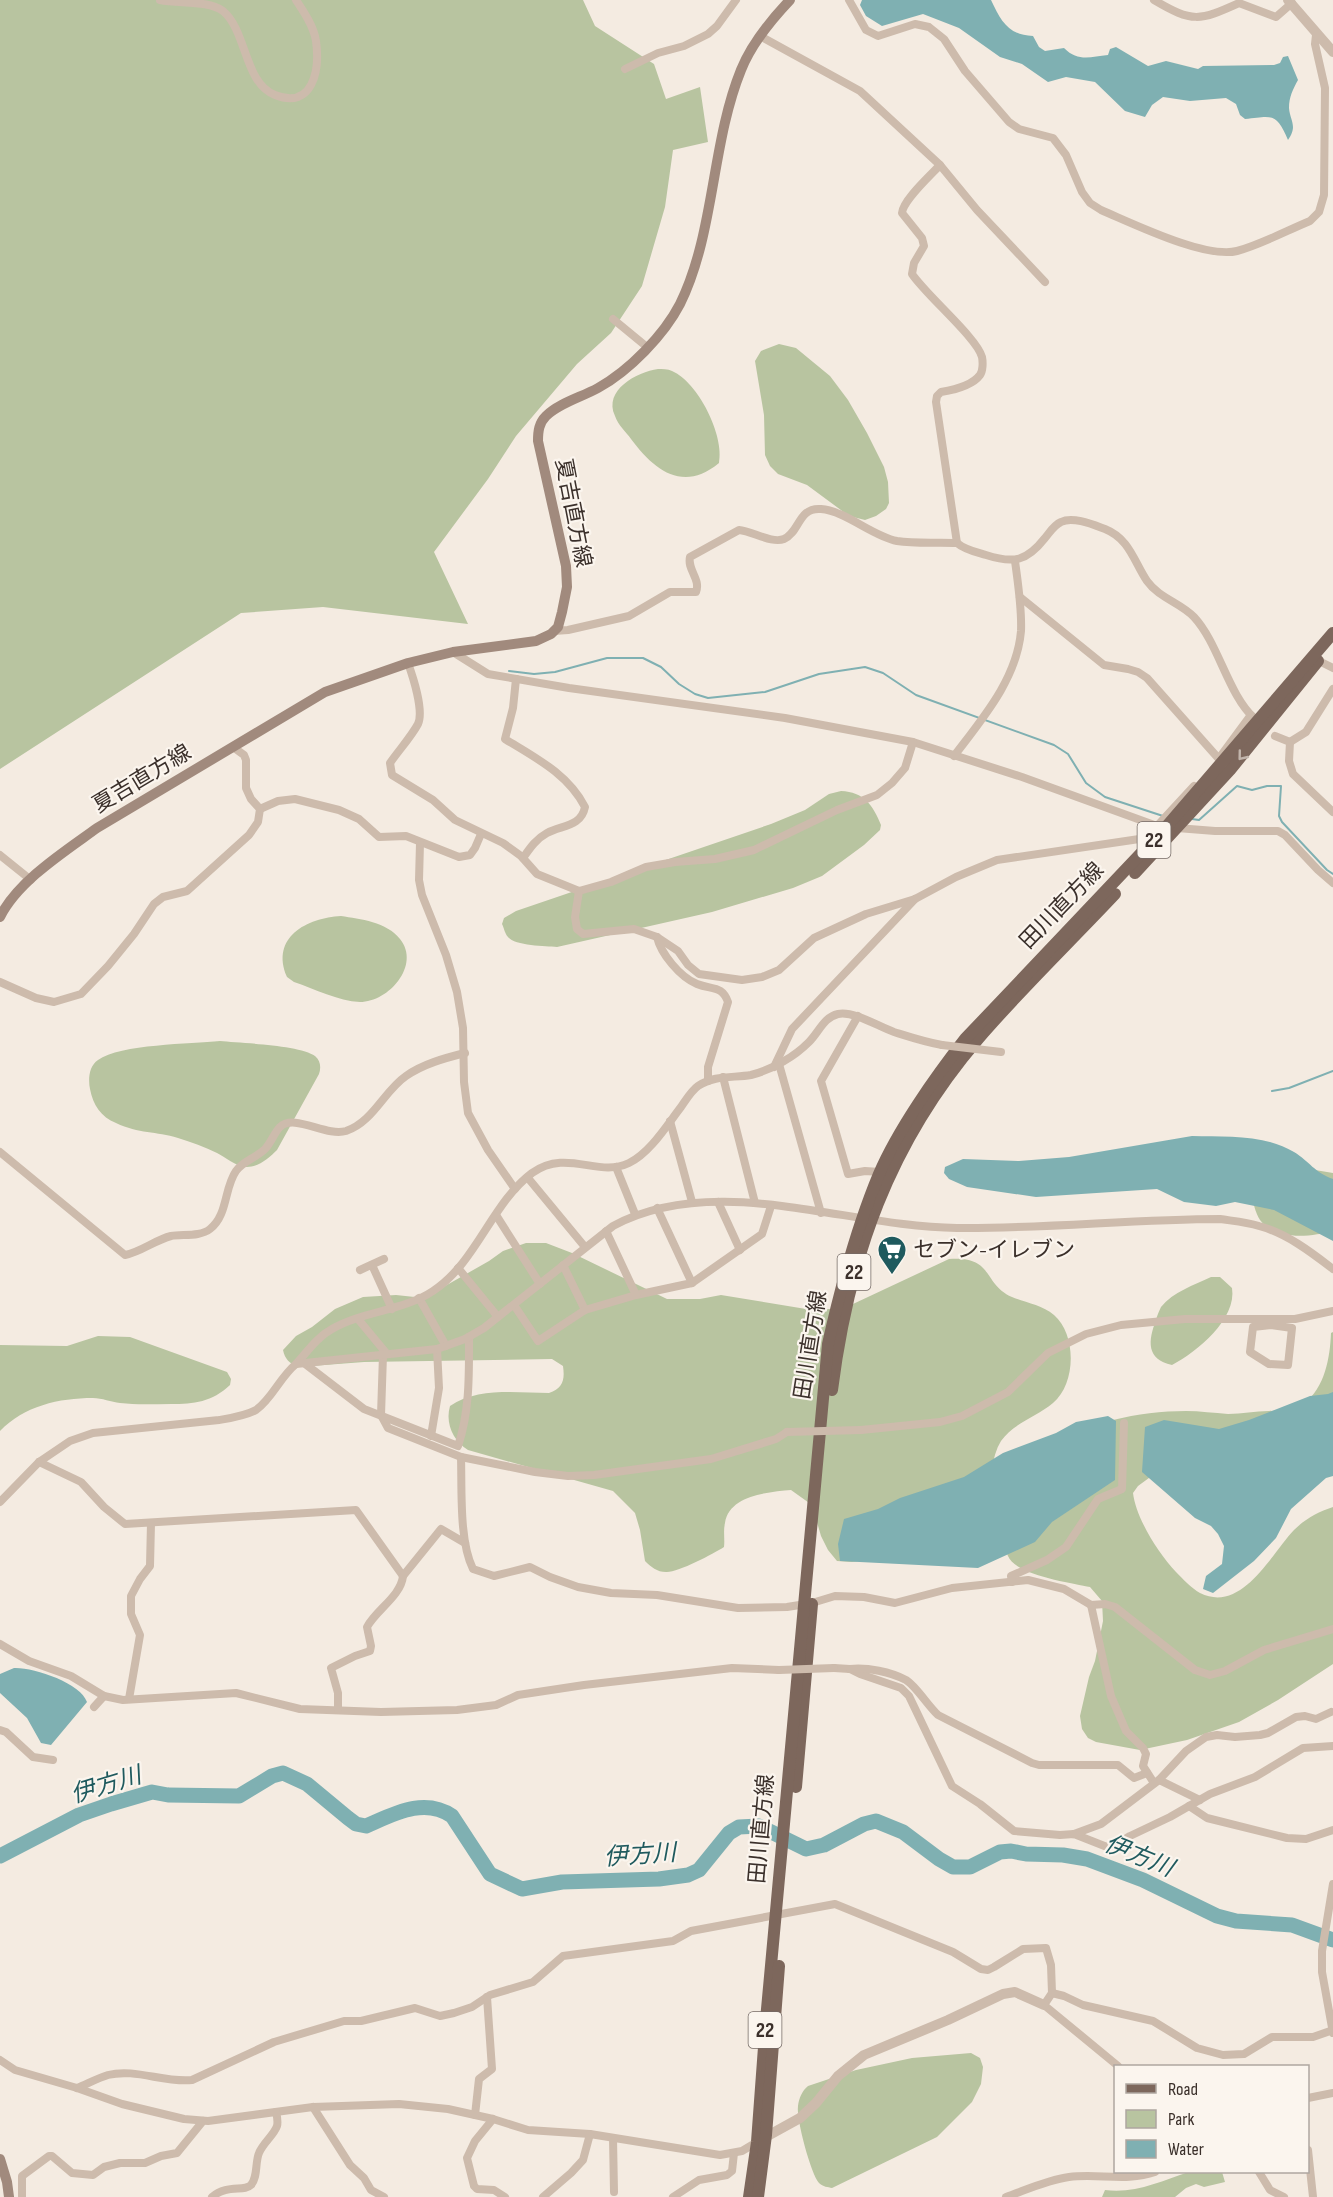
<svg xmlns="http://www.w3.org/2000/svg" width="1333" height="2197" font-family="'Sofia Sans Condensed','Noto Sans JP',sans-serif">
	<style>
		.green { fill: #b8c4a0 }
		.water { fill: #7fb0b2 }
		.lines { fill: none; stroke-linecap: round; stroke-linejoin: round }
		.stream { stroke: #7fb0b2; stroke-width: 2 }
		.river { stroke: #7fb0b2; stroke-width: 15 }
		.minor { stroke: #cdbbac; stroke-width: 8 }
		.tertiary { stroke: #cdbbac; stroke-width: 10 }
		.secondary { stroke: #a18a7d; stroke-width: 10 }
		.primary { stroke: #7d675c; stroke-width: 12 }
		.minor-bridge { stroke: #cdbbac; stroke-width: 8 }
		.oneway { stroke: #c2b5ac }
		.labels { text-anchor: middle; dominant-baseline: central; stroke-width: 4.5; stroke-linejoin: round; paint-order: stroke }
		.shield { fill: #fbf5ee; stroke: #756b66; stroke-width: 1.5 }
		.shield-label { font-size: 21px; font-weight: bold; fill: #3b302b }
		.street-label { font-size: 22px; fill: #3b302b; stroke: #fbf5ee }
		.poi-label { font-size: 22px; fill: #3b302b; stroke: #fbf5ee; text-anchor: start }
		.water-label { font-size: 24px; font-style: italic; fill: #1f5a5e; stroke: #fbf5ee }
	</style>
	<rect width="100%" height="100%" fill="#f4ebe1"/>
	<g class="green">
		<polygon points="0,0 583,0 595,26 654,64 666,99 700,87 708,142 673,150 665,207 642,286 611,333 577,364 516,436 488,479 434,552 468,624 323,607 241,613 0,769"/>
		<polygon points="779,344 796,348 830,376 848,400 867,433 884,467 888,482 889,503 886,509 876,516 865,520 849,516 807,485 778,474 770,466 765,455 764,415 755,361 761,351"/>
		<path d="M658,369C662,369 668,369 672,371C698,382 725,436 719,463C683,493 654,470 631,439C626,432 618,425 615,416C603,390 637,372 658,369Z"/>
		<path d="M841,791C864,792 873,805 881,825L880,830L864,845L822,876L793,888L712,912L557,947C546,946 515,946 508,937C505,934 504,928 502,924L504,918L516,911L771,824L805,810L829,794Z"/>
		<path d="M341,916C360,919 387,922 400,939C421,965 389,1002 360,1002C338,1001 315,989 294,982L287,977C270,937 307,918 341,916Z"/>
		<path d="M220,1041C240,1043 301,1045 315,1056C321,1061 321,1068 319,1074L277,1150C269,1158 258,1168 245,1167C236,1166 225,1157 217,1153C205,1147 191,1142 178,1138C156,1131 139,1134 116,1123C101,1117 93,1105 90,1089C88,1079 89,1066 98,1060C120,1044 191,1044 220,1041Z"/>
		<path d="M1285,1169L1315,1170L1333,1173V1231C1311,1237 1275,1241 1260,1220C1255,1212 1253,1202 1251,1192Z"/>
		<path d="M526,1243H546L572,1253L667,1299H700L721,1295L806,1309H837L853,1304L949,1259C995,1256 982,1284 1012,1297C1026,1303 1042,1305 1054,1315C1077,1335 1076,1384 1053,1403C1036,1417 1014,1423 1001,1441C991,1457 991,1480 989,1499L901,1556L852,1562L837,1561L828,1550L821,1536L812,1505L791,1490C769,1492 729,1495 725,1523C723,1531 725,1539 724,1547C713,1554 677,1573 666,1572C657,1572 651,1567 645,1561L640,1530L635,1513L613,1491L468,1450C453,1441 445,1423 450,1406C478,1387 517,1393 549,1393C563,1388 565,1380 563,1366L552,1359L364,1362L298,1367C289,1363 285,1359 283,1350L296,1336L312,1327L335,1309L363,1297L396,1295L424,1298L489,1261L503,1251Z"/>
		<path d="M1211,1277H1220L1232,1288C1237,1319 1197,1352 1172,1365C1146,1359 1148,1341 1156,1320C1157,1316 1159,1311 1161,1307C1173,1292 1194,1285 1211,1277Z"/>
		<path d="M1333,1332V1453L1153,1475L1138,1486L1133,1493C1136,1518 1158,1553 1176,1572C1183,1579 1191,1588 1200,1593C1242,1614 1271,1554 1294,1530C1305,1519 1318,1512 1333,1507V1664L1278,1700L1239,1722L1187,1740L1140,1750L1096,1742L1088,1738L1082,1729L1080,1716L1089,1677L1095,1661L1103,1621L1102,1601L1090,1587C1072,1583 1015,1575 1008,1556C1006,1552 1007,1546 1006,1542L1113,1420C1137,1414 1162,1411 1186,1411C1200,1411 1214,1413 1228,1414C1242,1414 1255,1411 1269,1411C1281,1410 1293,1413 1304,1404C1325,1387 1330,1358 1331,1333Z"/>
		<path d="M98,1336L130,1337L227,1372L231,1379L230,1385C212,1402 194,1404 171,1404C154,1404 136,1405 120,1403C111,1402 102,1398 93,1398C59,1398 24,1406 0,1431V1345L67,1346Z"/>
		<path d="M971,2053L980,2058L983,2067L981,2084L972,2102L937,2137L832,2188C828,2187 823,2187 819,2183C811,2174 796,2119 798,2106C799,2098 802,2091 808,2086L856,2070L912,2058Z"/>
		<path d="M1189,2172H1222L1225,2182L1204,2187L1196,2184L1186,2188L1175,2197H1102L1105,2190C1135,2194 1161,2181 1189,2172Z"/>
	</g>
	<g class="water">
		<path d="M862,0H991C1001,21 1008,35 1033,36L1039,47L1045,51L1064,48C1078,62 1090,57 1108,55L1110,49L1116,47L1148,66L1166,61L1198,69L1203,66L1274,65L1280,63L1283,57L1288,56L1298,80C1293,89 1289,97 1289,108C1290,121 1298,126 1288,140C1276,112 1272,116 1245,119L1240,115L1236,104L1226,98L1190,101L1163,97L1152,105L1145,117L1125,111L1095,82L1066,77L1048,82L1022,64L1000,57L959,28L923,14L882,26L866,16L860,5Z"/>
		<path d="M1192,1136C1225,1137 1265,1134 1294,1152C1310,1162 1314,1172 1333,1179V1241L1274,1210L1235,1202L1216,1206L1184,1202L1157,1189L1036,1197L967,1187L949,1179L944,1173L945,1167L963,1159L1019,1161L1069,1157Z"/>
		<polygon points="1333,1392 1333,1476 1326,1478 1291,1509 1276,1538 1254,1561 1213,1593 1203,1589 1206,1576 1222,1564 1224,1546 1218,1534 1211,1526 1195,1518 1142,1472 1145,1427 1164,1420 1219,1429 1249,1420 1310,1396 1328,1394"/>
		<polygon points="1108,1416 1116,1421 1115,1480 1052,1522 1035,1542 978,1568 840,1561 838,1544 844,1519 878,1509 900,1498 964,1477 1003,1453 1056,1433 1076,1422"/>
		<path d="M14,1668C33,1667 81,1683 87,1702L51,1745L41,1743L27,1718L0,1693V1674Z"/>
	</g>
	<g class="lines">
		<g class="stream">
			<polyline points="509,671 534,674 555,672 607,658 643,658 661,667 679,684 695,694 708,698 765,692 819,674 865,667 883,673 916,695 1054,745 1068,754 1086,783 1105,797 1163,816"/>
			<polyline points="1192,819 1199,820 1237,786 1252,790 1267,786 1281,786 1279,816 1282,822 1327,870 1333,874"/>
			<polyline points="1272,1091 1289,1088 1333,1071"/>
		</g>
		<path class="river" d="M0,1856L79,1815L111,1804L152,1792L168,1795L239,1796L272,1776L283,1773L307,1784L348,1818L356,1824L366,1826C394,1814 424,1797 452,1816L490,1874L522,1889L562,1882L659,1879L688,1875L699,1870L729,1833L739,1827L759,1826L806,1849L824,1845L864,1824L876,1821L903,1832L939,1859L953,1867H970L1000,1852L1011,1851L1026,1854L1063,1855L1087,1859L1143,1880L1217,1916L1236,1921L1292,1925L1333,1940"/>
		<g class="minor">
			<path d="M160,0C179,4 208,0 223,11C247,31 244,83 275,95C313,110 320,70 316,41C314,27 304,12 296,0"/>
			<path d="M849,0L866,30L878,36L915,24L929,27L944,39L965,71L1009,122L1019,129L1053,138L1066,155L1082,192L1090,203L1101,210C1132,223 1205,259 1237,251C1260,245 1288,230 1310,221L1319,212L1324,195L1325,88L1315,44L1316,35"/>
			<path d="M1154,0C1193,23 1199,21 1239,3L1276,17L1292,3"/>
			<polyline points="760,36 860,91 940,165 977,210 1045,282"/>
			<polyline points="625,69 658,53 684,46 708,34 717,26 736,0"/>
			<path d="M940,165C930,176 903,200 902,213L922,238L924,246L914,263L912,274C926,295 977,338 982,357C983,362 983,371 980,375C972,386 953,390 941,392L937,396L936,402L957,543"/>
			<polyline points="613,319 647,347"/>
			<polyline points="1020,597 1104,665 1128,669 1138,672 1147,678 1219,759"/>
			<path d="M554,631L568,630L629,616L670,592H696C701,579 687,570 690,557L739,530C752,531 772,544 784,539C800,532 798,507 821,509C846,511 872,536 897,541C916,544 938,542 957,543C965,550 976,552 986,555C1014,564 1027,561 1045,538C1050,532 1054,525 1061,522C1073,516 1094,525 1105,529C1130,539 1134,562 1147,581C1159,598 1181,603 1194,617C1219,644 1228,695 1255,719"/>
			<polyline points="453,652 488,674 569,688 785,718 913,742 1022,777 1157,826"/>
			<polyline points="1319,661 1333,668"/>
			<path d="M408,663C413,677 424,711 418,724C411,737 399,750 390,763L392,775L433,800L455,820L503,843L521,856L537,874L579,891L611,882L646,867L675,862L715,859L754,850L837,810L877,795L892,783L905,768L913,742"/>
			<path d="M516,679L513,708L505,739C536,758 568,774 585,807C581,827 562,825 547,833C536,839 530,848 523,858"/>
			<polyline points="1275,736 1290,742 1289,761 1293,774 1333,812"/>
			<polyline points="1290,742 1306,732 1333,689"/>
			<path d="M954,756C982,719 1017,679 1021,631C1022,608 1018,584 1015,561"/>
			<polyline points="1220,757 1251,715"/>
			<polyline points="260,809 278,801 295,799 339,810 359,819 379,837 406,836 459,857 470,855 475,848 481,834"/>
			<polyline points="1177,828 1215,831 1278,831 1285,835 1318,870 1333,883"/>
			<polyline points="420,843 419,880 422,895 446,955 457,992 463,1028 464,1082 468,1113 488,1150 515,1189"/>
			<polyline points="0,855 31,880"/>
			<polyline points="579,891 575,917 577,929 583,934 634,929 657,937 678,951 688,965 699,974 742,980 762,977 779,970 814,938 866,914 915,899 956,877 997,860 1146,838 1194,786"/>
			<path d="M657,937C661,954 680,977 697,984C712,990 722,985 728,1002L708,1067V1081"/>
			<polyline points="0,982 36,998 54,1002 81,994 108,966 134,934 154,904 163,897 187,891 249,835 258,822 260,809 251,799 246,788 246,760 244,755 233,747"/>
			<polyline points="858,1016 821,1081 848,1174 865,1171 880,1172"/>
			<polyline points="779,1064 821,1213"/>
			<polyline points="774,1067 792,1029 915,899"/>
			<polyline points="723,1077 755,1203"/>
			<polyline points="670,1121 692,1202"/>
			<path d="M0,1152L125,1255C141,1252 155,1240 171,1236C183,1234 200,1237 210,1229C228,1215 224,1188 236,1171C243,1161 256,1158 265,1149C271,1143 274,1133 280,1127C294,1113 326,1137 346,1131C373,1122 384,1091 406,1076C423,1064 445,1058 465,1053"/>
			<polyline points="616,1167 635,1214"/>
			<polyline points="528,1178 585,1247"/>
			<polyline points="718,1202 740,1250"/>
			<polyline points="496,1215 540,1284"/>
			<polyline points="372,1265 392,1309"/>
			<polyline points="563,1265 585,1310"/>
			<polyline points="458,1268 498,1317"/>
			<polyline points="360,1270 384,1259"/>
			<polyline points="692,1283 762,1234 771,1206"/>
			<polyline points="636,1295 692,1283 657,1208"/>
			<polyline points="419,1298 446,1346"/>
			<polyline points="514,1305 538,1341 585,1310 636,1295 606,1231"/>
			<polyline points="358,1319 387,1354"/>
			<polyline points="1271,1325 1292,1328 1288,1365 1269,1364 1250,1352 1253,1327 1271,1325 1272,1319"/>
			<polyline points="383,1355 381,1415 388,1428 461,1457 535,1472 568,1476 594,1475 711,1459 776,1439 787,1432"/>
			<path d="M304,1363L364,1409L458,1446C470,1411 469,1373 469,1337"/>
			<path d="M296,1364C307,1352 317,1337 332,1329C363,1311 403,1311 433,1291C477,1262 491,1204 532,1173C567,1148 598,1178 629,1163C650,1153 667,1125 681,1107C686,1100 691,1091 698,1086C714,1075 733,1078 751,1075C763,1072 774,1067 784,1061C793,1056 802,1049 809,1042C819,1032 824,1017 838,1014C855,1011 877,1026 894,1032C910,1037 925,1042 942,1045"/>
			<polyline points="861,1430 940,1422 962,1416 1008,1392 1048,1353 1086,1334 1121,1325 1185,1319 1295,1319 1333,1311"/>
			<polyline points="431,1436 439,1388 437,1349"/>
			<path d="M461,1457C462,1489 459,1541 473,1569L494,1576L530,1567L550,1577L578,1587L611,1593L657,1595L738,1608L787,1607L812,1603L835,1596L864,1597L895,1603L952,1588L1028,1580L1064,1589L1091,1605L1105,1604L1115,1607L1195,1670L1210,1675L1225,1671L1264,1650L1333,1629"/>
			<polyline points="39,1462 81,1482 104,1507 125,1524 356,1510 403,1576"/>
			<path d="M0,1502L39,1462L70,1441L93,1433L219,1420C231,1418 245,1416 256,1410C272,1399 280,1377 296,1364L437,1349L465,1339L484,1328L613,1226C716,1171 846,1227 957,1228C1045,1229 1133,1219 1220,1219C1233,1221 1246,1222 1259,1226C1286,1233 1311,1252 1333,1269"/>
			<polyline points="1012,1582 1011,1576 1047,1560 1066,1547 1098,1499 1122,1489 1124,1423"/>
			<polyline points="1091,1605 1111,1696 1126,1731 1143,1748 1146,1754 1143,1766 1154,1783"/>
			<polyline points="0,1644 29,1661 71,1676 104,1696 123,1700 236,1693 300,1709 381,1712 457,1710 496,1705 518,1695 584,1685 732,1668 779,1670"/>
			<polyline points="834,1668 850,1669 860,1674 901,1688 909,1696 952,1786 980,1804 1014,1831 1060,1835 1074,1834 1107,1847 1114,1846 1130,1836 1170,1817 1210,1794 1255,1777 1303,1748 1333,1746"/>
			<path d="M850,1669C867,1667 891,1672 906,1680C916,1686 928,1706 938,1715L1032,1763L1039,1765H1118L1134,1778L1147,1773"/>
			<polyline points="129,1699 140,1635 131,1614 131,1596 140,1579 150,1566 151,1523"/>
			<polyline points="94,1707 104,1696"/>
			<path d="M338,1710V1693L331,1668L355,1656L370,1651L371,1646L367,1627C376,1610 401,1596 403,1576L441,1529L465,1543"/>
			<polyline points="0,1730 6,1732 33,1757 53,1760"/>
			<polyline points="1200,1800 1159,1780 1186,1751 1206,1737 1217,1735 1235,1737 1260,1735 1268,1733 1296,1717 1305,1716 1316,1719 1331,1712"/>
			<polyline points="1189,1806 1207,1818 1287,1838 1306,1839 1333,1830"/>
			<polyline points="1074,1834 1101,1824 1159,1780"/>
			<polyline points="1333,1884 1322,1951 1322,1972 1333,2033"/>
			<polyline points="1052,1993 1064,1996 1083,2005 1153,2021 1197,2048 1223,2055 1244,2054 1272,2037 1313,2037 1333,2030"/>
			<polyline points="0,2060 15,2070 77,2088 122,2104 184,2119 208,2121 313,2107 399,2104 448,2109 493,2119 528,2130 590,2134 720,2155 742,2151 757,2142"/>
			<path d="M77,2088C87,2084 98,2078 108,2075C135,2068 164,2083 192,2080L274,2042L344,2021H361L415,2008L440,2016L454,2013L472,2007L490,1995L533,1982L563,1956L673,1941L691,1931L835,1904L953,1952L981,1969L988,1970L994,1967L1023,1949L1046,1948L1051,1965L1052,1993L1044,2005L1118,2066"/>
			<polyline points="1308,2098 1333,2093"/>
			<polyline points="313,2107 350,2165 364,2178 371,2190 384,2197"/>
			<polyline points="475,2115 479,2079 492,2069 487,1997"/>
			<polyline points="493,2119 475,2141 467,2158 474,2186 477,2189 494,2190 505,2197"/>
			<polyline points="613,2138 614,2192"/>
			<polyline points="1308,2150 1313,2197"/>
			<polyline points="1259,2172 1270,2190 1284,2197"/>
			<polyline points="22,2197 22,2176 49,2156 52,2156 72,2173 93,2175 104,2167 120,2163 145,2163 161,2156 177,2153 203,2121"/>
			<path d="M212,2197C227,2184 244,2192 251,2185C258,2177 255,2162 259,2153C263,2143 274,2135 277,2126C278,2122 277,2116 276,2112"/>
			<polyline points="543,2197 571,2173 583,2160 590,2134"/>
			<polyline points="673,2197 699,2180 727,2175 732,2171 734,2153"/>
			<path d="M1006,2197C1026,2190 1047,2180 1069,2177C1097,2173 1127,2182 1155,2172"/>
		</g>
		<g class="tertiary">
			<polyline points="1288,0 1333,52"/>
			<polyline points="760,2140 800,2118 816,2103 838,2076 864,2055 948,2020 1003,1994 1015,1992 1044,2005"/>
		</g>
		<g class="secondary">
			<path d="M0,917C18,881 64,852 97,828L325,692L408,663L453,652L536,641L551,634L558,627L562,612L567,587L566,566L538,441C538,431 539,423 546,416C559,403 582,397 598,388C629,371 664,335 680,304C715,233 711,144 741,70C751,45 771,20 790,0"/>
			<polyline points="0,2159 7,2182 9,2197"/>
		</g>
		<g class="primary">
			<polyline points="1135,873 1230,770 1318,661"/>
			<path d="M832,1390C849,1256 889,1143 978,1039C1021,989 1070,942 1115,894"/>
			<polyline points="796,1787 812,1604"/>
			<path d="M749,2197L757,2142L766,2020L828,1344C841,1286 856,1229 879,1174C898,1130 935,1077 965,1039L1167,826L1333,633"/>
			<polyline points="758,2197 766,2135 779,1966"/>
		</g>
		<g class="minor-bridge">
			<polyline points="942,1045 1001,1052"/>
			<polyline points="787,1432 861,1430"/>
			<polyline points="779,1670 834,1668"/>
		</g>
	</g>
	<defs><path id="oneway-chevron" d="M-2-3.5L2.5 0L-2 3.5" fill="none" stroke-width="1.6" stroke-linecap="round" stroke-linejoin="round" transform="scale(1.5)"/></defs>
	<use class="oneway" href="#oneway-chevron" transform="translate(1242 756) rotate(129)"/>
	<defs>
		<g id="supermarket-pin" transform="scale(1.5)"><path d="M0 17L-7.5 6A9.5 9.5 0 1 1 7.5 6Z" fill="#1f5a5e" stroke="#fbf5ee"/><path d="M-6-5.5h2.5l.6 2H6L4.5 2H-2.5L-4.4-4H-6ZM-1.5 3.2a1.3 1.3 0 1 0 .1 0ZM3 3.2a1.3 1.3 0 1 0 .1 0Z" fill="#fff"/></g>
	</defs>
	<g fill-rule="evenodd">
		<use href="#supermarket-pin" x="892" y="1250"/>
	</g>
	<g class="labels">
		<g class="shield">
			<rect x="1137.5" y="822" width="33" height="36" rx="4.5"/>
			<rect x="837.5" y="1254" width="33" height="36" rx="4.5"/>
			<rect x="748.5" y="2012" width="33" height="36" rx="4.5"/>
		</g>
		<g class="shield-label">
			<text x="1154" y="840">22</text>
			<text x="854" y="1272">22</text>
			<text x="765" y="2030">22</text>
		</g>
		<g class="street-label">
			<text transform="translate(573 513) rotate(79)">夏吉直方線</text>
			<text transform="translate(142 779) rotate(-31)">夏吉直方線</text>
			<text transform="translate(1062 906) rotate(-46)">田川直方線</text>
			<text transform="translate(811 1345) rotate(-81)">田川直方線</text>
			<text transform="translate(762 1829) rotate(-85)">田川直方線</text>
		</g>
		<g class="poi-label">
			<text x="913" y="1250">セブン-イレブン</text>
		</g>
		<g class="water-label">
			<text transform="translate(106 1785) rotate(-17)">伊方川</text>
			<text transform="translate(640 1855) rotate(-4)">伊方川</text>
			<text transform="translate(1139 1856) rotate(22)">伊方川</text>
		</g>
	</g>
	<rect x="1114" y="2065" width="195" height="108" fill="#fbf5ee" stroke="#aea6a0" stroke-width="1.5"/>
	<rect x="1126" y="2084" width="30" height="9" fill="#7d675c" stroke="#aea6a0" stroke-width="1.5"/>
	<text x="1168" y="2095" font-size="18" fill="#3b302b">Road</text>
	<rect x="1126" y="2110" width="30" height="18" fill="#b8c4a0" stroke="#aea6a0" stroke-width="1.5"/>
	<text x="1168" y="2125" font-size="18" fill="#3b302b">Park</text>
	<rect x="1126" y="2140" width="30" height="18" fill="#7fb0b2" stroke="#aea6a0" stroke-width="1.5"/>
	<text x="1168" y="2155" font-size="18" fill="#3b302b">Water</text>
</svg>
